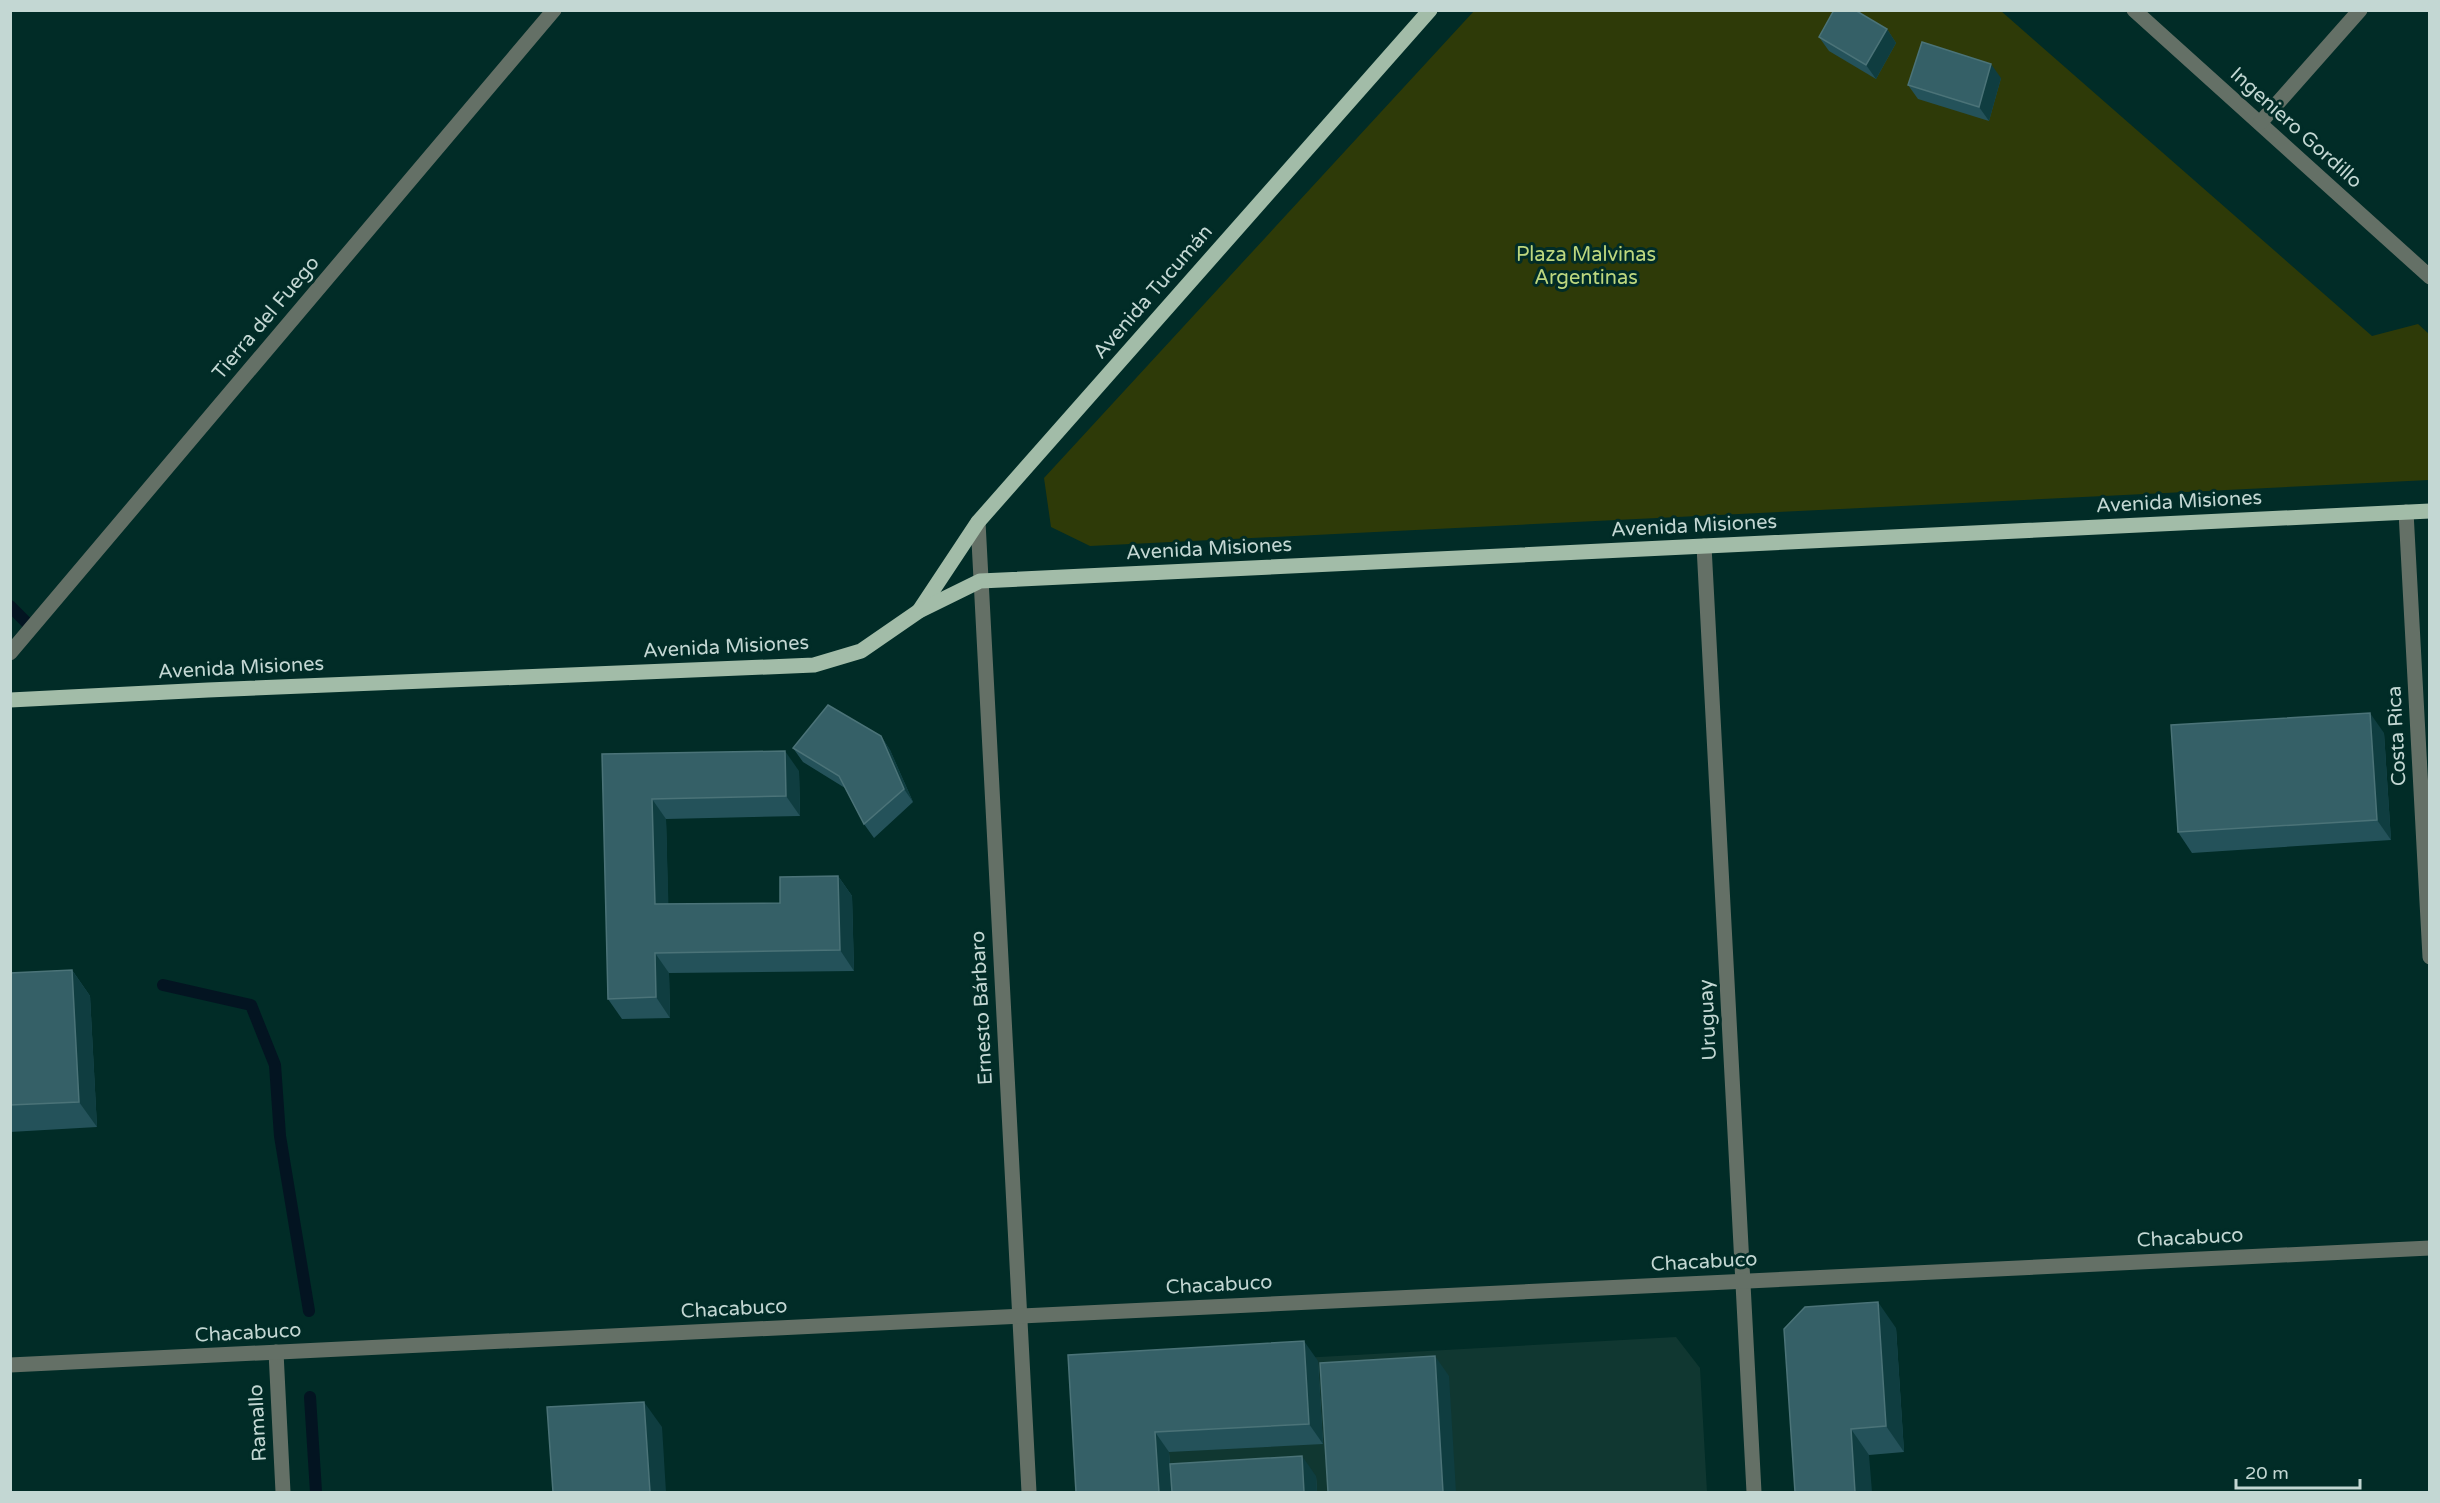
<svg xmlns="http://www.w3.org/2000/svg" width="2440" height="1503" font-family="'Varela Round',sans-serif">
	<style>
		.built { fill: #103731 }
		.green { fill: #2e3a08 }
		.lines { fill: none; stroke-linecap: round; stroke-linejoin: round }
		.stream { stroke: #031421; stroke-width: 12 }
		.minor { stroke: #647066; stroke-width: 15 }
		.major { stroke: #a2bca8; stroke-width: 15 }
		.wall { fill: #24525a }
		.shaded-wall { fill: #0f3d40 }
		.building { fill: #356067; stroke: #4b7378; stroke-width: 1.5 }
		.labels { text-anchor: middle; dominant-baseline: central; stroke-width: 6; stroke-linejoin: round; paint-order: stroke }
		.street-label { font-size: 20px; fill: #c3d7d3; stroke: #012c27 }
		.park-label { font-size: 20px; fill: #bdd77e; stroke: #012c27 }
	</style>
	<rect width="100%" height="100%" fill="#012c27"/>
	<polygon class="built" points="1676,1337 1700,1368 1707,1492 1075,1492 1069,1371"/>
	<polygon class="green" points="1474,11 2001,11 2372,336 2418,324 2429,334 2429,480 1090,546 1051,527 1044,478"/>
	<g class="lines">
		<g class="stream">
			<polyline points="10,606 29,625"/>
			<polyline points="163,985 251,1005 275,1065 280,1136 309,1311"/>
			<polyline points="310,1397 316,1492"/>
		</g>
		<g class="minor">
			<polyline points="2134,10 2430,277"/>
			<polyline points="2260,123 2360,10"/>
			<polyline points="2406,512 2430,957"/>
			<polyline points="978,522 1029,1492"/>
			<polyline points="1704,546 1754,1492"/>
			<polyline points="10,653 554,10"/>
			<polyline points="276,1352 283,1492"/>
			<polyline points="10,1365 2430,1248"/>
		</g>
		<g class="major">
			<polyline points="919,611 978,522 1430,10"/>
			<polyline points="10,700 208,690 814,665 861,651 919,611 980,581 2430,511"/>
		</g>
	</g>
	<g class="wall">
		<polygon points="1887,29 1896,43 1876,79 1829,51 1819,37"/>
		<polygon points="2001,78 1989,121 1918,99 1908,85"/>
		<polygon points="2384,733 2391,840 2192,853 2178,832"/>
		<polygon points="881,736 890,750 913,802 874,838 864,824 845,788 803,762 793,748"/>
		<polygon points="602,754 799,771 800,816 666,819 668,904 780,903 838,876 852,896 854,971 669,973 670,1018 622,1019 608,999"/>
		<polygon points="72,970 90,996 97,1127 10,1132 10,973"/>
		<polygon points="1896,1328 1904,1452 1869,1455 1795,1492"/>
		<polygon points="1068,1355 1318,1361 1323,1444 1169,1452 1170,1464 1316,1476 1317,1492 1172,1492"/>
	</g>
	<g class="shaded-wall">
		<polygon points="1887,29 1896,43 1876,79 1866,65"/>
		<polygon points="1991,64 2001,78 1989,121 1979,107"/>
		<polygon points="2370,713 2384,733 2391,840 2377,820"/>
		<polygon points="881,736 890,750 913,802 904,789"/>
		<polygon points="785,751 799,771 800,816 786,796"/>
		<polygon points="652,799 666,819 669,924 655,904"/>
		<polygon points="838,876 852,896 854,971 840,950"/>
		<polygon points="655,953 669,973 670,1018 656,997"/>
		<polygon points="72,970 90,996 97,1127 79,1102"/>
		<polygon points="1878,1302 1896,1328 1904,1452 1886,1426"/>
		<polygon points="1304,1341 1318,1361 1323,1444 1309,1424"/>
		<polygon points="1435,1356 1449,1376 1456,1492 1443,1492"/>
		<polygon points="644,1402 662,1427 666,1492 650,1492"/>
		<polygon points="1851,1429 1869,1455 1872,1492 1855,1492"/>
		<polygon points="1155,1432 1169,1452 1172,1492 1159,1492"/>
		<polygon points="1302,1456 1316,1476 1317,1492 1304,1492"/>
	</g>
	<g class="building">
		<polygon points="1834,10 1855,10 1887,29 1866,65 1819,37"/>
		<polygon points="1922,42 1991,64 1979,107 1908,85"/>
		<polygon points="828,705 881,736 904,789 864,824 839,776 793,748"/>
		<polygon points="2370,713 2377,820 2178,832 2171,725"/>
		<polygon points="785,751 786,796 652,799 655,904 780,903 780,877 838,876 840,950 655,953 656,997 608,999 602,754"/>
		<polygon points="72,970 79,1102 10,1105 10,973"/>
		<polygon points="1878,1302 1886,1426 1851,1429 1855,1492 1795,1492 1784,1329 1805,1307"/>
		<polygon points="1304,1341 1309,1424 1155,1432 1159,1492 1076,1492 1068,1355"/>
		<polygon points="1435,1356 1443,1492 1328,1492 1320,1363"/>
		<polygon points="644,1402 650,1492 553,1492 547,1407"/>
		<polygon points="1302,1456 1304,1492 1172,1492 1170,1464"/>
	</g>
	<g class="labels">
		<g class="street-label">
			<text transform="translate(2296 128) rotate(42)">Ingeniero Gordillo</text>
			<text transform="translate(1153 292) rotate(-49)">Avenida Tucumán</text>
			<text transform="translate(266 318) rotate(-50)">Tierra del Fuego</text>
			<text transform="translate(2179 502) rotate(-3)">Avenida Misiones</text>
			<text transform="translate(1694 526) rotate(-3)">Avenida Misiones</text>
			<text transform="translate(1209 549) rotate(-3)">Avenida Misiones</text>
			<text transform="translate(726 647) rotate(-3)">Avenida Misiones</text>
			<text transform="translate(241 668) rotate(-3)">Avenida Misiones</text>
			<text transform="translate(2397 736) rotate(-93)">Costa Rica</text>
			<text transform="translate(982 1008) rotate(-93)">Ernesto Bárbaro</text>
			<text transform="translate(1708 1020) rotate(-93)">Uruguay</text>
			<text transform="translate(2190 1238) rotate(-3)">Chacabuco</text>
			<text transform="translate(1704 1262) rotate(-3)">Chacabuco</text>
			<text transform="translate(1219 1285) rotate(-3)">Chacabuco</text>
			<text transform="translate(734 1309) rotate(-3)">Chacabuco</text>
			<text transform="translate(248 1333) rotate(-3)">Chacabuco</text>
			<text transform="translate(258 1423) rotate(-93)">Ramallo</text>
		</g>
		<g class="park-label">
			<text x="1586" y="255">Plaza Malvinas<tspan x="1586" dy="23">Argentinas</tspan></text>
		</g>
	</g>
	<rect width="2440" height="1503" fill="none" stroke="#c3d7d3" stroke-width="24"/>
	<path d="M2236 1479v9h124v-9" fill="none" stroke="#c3d7d3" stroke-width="3"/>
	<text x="2245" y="1479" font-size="18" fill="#c3d7d3" stroke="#012c27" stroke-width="4.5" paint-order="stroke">20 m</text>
</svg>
